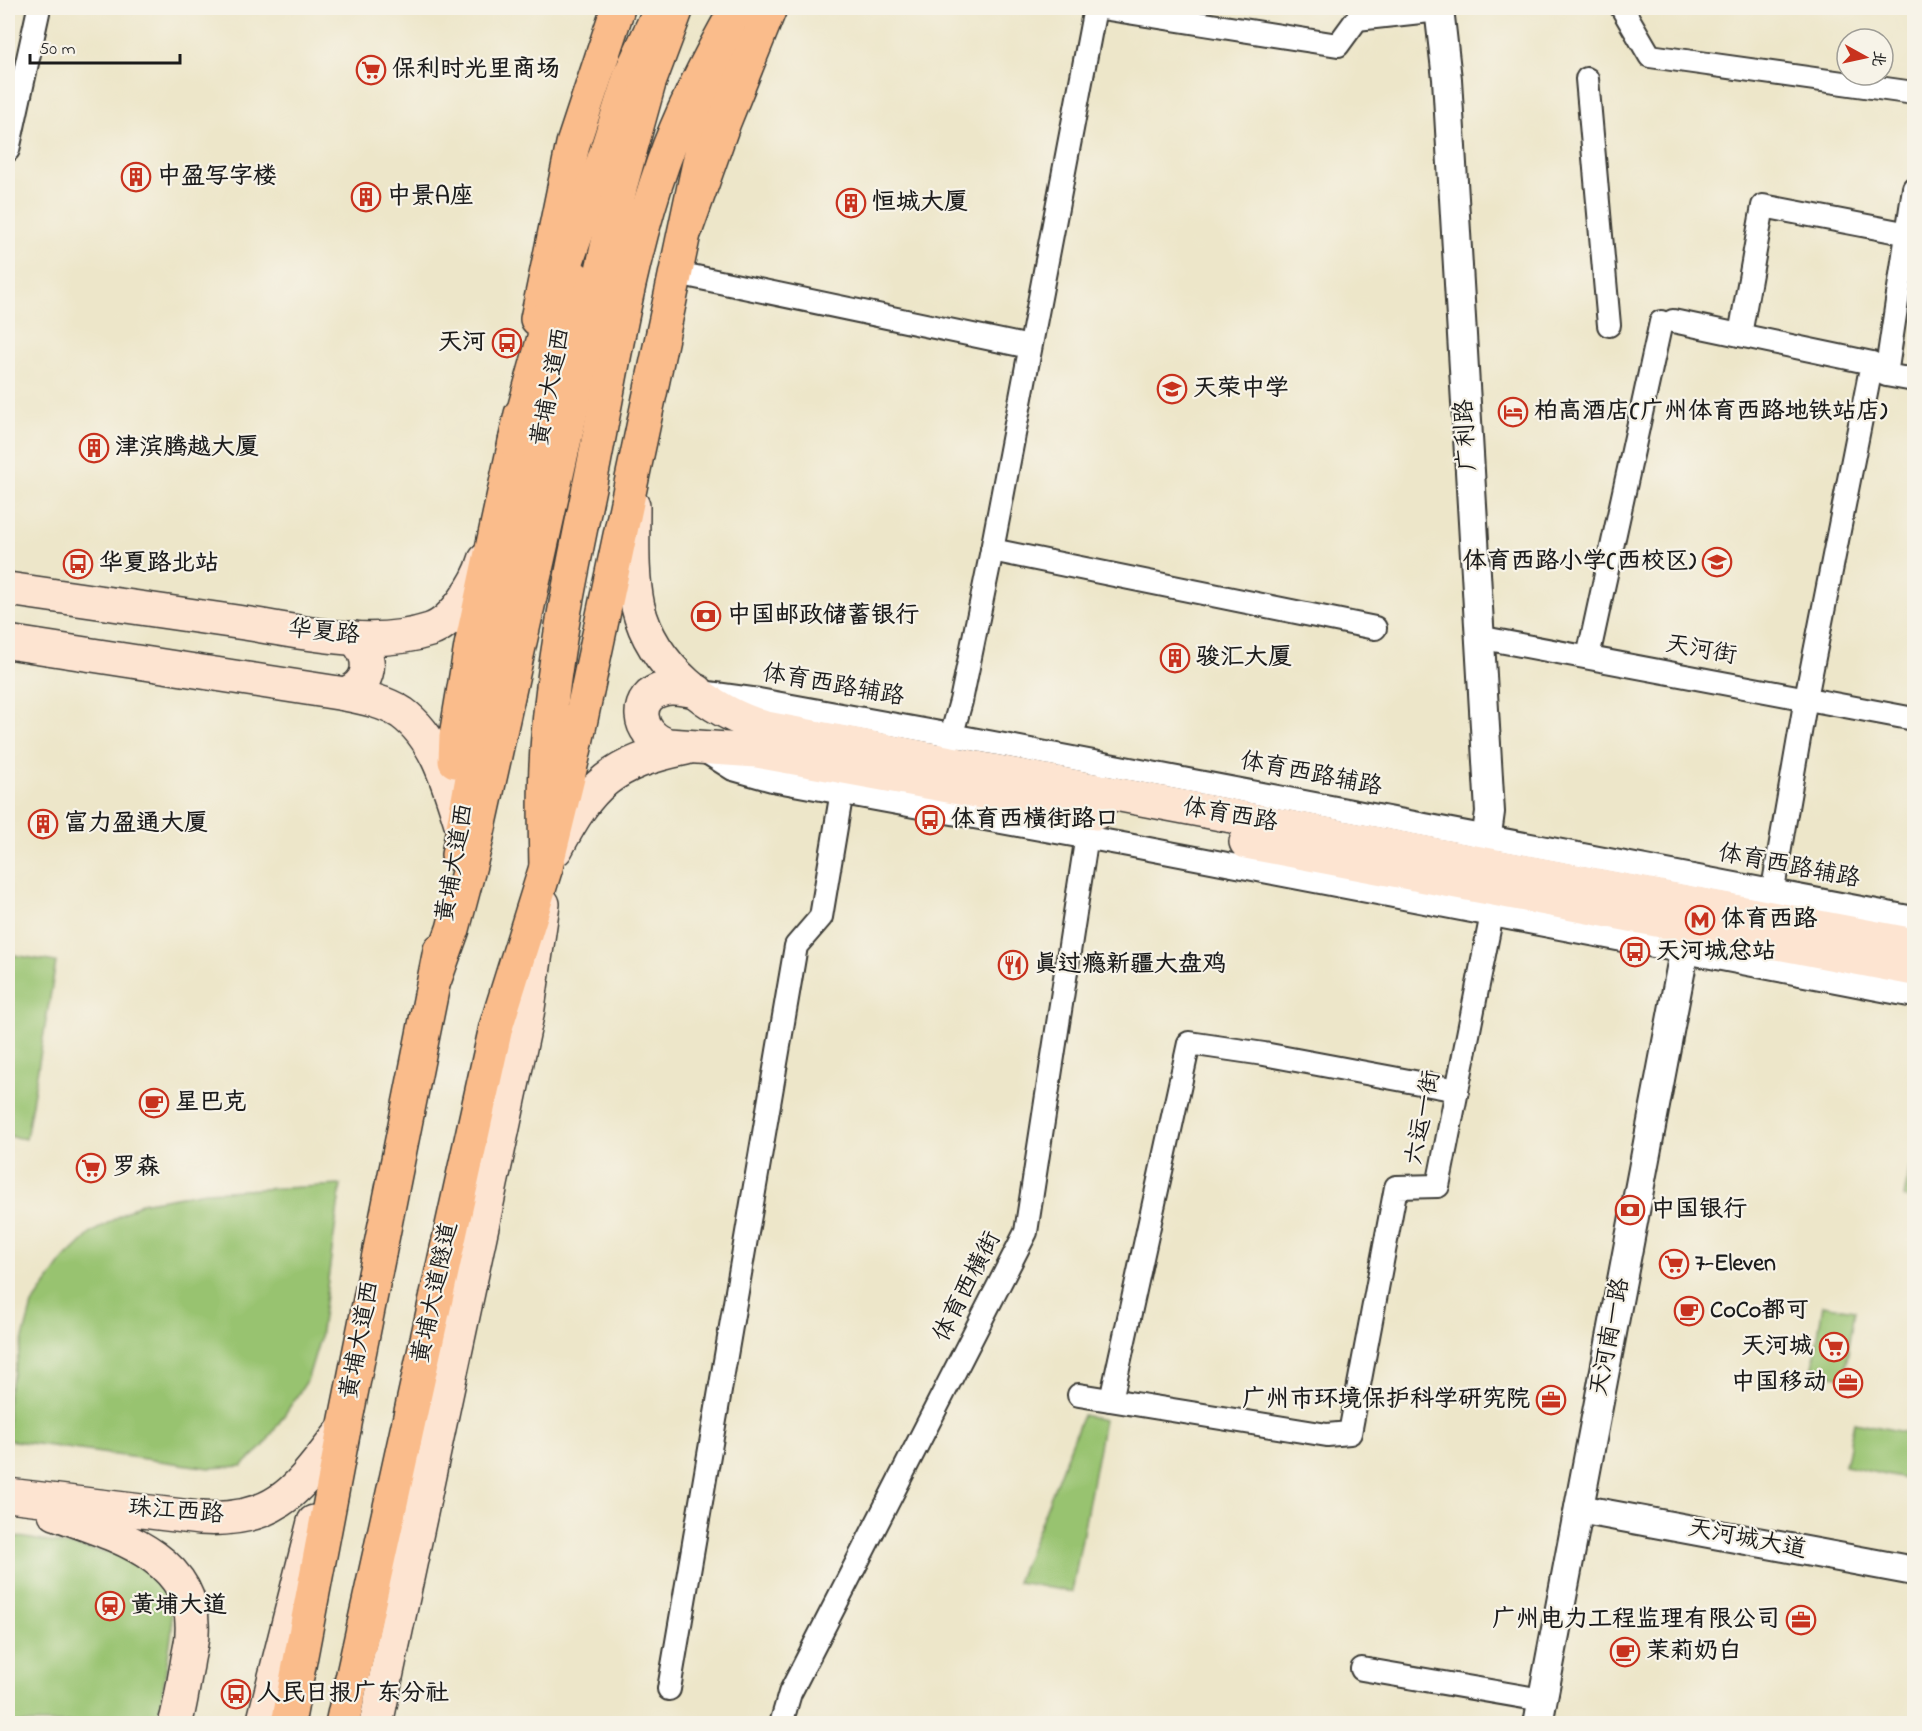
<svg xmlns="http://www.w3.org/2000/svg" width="1922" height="1731" font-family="'Indie Flower','LXGW WenKai TC',sans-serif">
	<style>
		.green { fill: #98c370; stroke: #5a7046; stroke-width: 1.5 }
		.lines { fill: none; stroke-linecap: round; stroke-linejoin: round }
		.minor-casing { stroke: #3b3a36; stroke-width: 26 }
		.tertiary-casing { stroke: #3b3a36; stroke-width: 32 }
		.secondary-casing { stroke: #3b3a36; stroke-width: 36 }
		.primary-casing { stroke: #3b3a36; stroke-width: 36 }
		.trunk-casing { stroke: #3b3a36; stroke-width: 36 }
		.minor { stroke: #fff; stroke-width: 22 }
		.tertiary { stroke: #fff; stroke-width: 28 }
		.secondary { stroke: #fde4d1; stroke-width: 33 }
		.primary { stroke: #fabc8b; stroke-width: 33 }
		.trunk { stroke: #fabc8b; stroke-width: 33 }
		.labels { text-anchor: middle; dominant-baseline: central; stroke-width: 4.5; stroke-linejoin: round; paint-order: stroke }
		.poi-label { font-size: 24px; font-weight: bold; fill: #1c1c1c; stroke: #f7f3e8; text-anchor: start }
		.street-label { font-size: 24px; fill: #1c1c1c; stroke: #f7f3e8 }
	</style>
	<rect width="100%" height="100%" fill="#f7f3e8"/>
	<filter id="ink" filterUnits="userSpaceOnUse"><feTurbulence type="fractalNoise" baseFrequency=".0167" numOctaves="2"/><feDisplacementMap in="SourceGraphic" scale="12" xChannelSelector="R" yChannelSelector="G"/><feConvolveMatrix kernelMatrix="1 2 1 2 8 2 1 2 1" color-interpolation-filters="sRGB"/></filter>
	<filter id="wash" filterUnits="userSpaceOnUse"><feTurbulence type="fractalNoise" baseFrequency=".008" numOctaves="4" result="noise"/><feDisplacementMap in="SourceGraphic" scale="24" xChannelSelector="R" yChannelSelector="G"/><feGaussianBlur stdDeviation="1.35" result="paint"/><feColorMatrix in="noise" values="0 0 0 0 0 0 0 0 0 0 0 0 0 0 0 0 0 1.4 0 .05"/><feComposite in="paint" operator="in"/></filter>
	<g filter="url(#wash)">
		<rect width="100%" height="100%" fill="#ede6c9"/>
		<g class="green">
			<polygon points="8,954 56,962 26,1139 8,1136"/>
			<polygon points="1910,1166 1914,1167 1914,1199 1904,1197"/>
			<polygon points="341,1185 320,1338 307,1381 263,1447 242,1466 210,1468 8,1440 8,1394 32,1305 63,1260 91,1233 141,1203 205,1192"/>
			<polygon points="1823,1305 1855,1310 1844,1378 1812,1373"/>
			<polygon points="1083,1415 1104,1420 1072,1592 1017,1582"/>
			<polygon points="1854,1422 1914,1434 1914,1481 1845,1466"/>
			<polygon points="8,1535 130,1556 162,1585 171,1607 172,1630 158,1723 8,1723"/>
		</g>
	</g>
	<g filter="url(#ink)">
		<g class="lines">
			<g class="minor-casing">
				<g id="minor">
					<polyline points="1102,8 1338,45 1357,19 1439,10"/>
					<polyline points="1622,8 1650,56 1914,93"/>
					<polyline points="1587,79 1609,325"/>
					<polyline points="8,150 39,8"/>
					<polyline points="1914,188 1886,375 1914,380"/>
					<polyline points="677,273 1030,347"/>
					<polyline points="1673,321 1872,363 1806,698 1770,906"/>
					<polyline points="1740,335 1763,206 1914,235"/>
					<polyline points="992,550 1375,628"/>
					<polyline points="1478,637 1914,719"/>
					<polyline points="1588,657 1661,322"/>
					<polyline points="701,692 759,700 951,735 1914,918"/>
					<polyline points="948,748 961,701 992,550 1095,8"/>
					<polyline points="703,750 733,769 772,780 1128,845 1914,996"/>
					<polyline points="1079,1395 1327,1435 1350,1433 1396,1187 1438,1186 1495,899"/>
					<polyline points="1111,1400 1189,1043 1264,1054 1457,1090"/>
					<polyline points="1362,1669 1542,1700"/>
					<polyline points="669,1689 796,946 821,917 844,779"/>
					<polyline points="781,1724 790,1693 1026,1232 1089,822"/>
				</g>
			</g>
			<g class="tertiary-casing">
				<g id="tertiary">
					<polyline points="1439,8 1447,79 1490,812 1483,863"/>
					<polyline points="1579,1509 1914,1571"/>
					<polyline points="1538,1724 1689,926"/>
				</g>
			</g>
			<g class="secondary-casing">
				<g id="secondary">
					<path d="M633,506C633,539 631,574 638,607C652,666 710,712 766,728L1914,945"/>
					<path d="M8,589C84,600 160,611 237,622C299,631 369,650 430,630C453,623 479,582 485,560"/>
					<path d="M8,642L345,694C365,698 385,702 402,713C438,739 450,790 463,830"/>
					<path d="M697,691C686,690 674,686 664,689C633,695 635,735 668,745L757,751L1096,813"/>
					<path d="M345,694C372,683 374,658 354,638"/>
					<polyline points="1246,842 1914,969"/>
					<path d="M556,849C590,784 612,763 686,748"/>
					<path d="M8,1495L200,1518C280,1523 299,1486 344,1429"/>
					<path d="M55,1513C112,1534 197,1556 192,1633C192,1644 188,1655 187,1665C183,1684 181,1705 175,1724"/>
					<polyline points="263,1724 314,1522"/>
					<polyline points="376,1724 527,1015 543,904"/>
				</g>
			</g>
			<g class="primary-casing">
				<g id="primary">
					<polyline points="590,203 631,73 661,8"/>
					<polyline points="537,319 573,144 618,8"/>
					<polyline points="455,761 456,736 471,646 521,414"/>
					<polyline points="458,855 495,652 574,277"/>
					<polyline points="288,1724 344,1429 440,950"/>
					<polyline points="342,1724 496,1027 546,867 573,757 710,111 729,36"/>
				</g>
			</g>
			<g class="trunk-casing">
				<g id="trunk">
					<polyline points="686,229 724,122 770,8"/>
					<polyline points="515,442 558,287 597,175"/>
					<path d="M546,867C545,823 544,779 548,736C555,644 576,553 594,463C613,365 630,256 663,163C682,109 709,57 737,8"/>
					<polyline points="435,979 453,929 475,846 621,184 649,83 677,8"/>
				</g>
			</g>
			<use href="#minor" class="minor"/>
			<use href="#tertiary" class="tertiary"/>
			<use href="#secondary" class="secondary"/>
			<use href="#primary" class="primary"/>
			<use href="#trunk" class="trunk"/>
		</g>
	</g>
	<defs>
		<g id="supermarket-ring" transform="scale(1.5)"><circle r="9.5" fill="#f7f3e8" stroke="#c8321e" stroke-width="1.5"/><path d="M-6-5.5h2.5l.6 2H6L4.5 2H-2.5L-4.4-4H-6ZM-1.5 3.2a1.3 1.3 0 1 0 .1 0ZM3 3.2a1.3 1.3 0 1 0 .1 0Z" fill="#c8321e"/></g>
		<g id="building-ring" transform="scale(1.5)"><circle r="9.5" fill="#f7f3e8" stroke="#c8321e" stroke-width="1.5"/><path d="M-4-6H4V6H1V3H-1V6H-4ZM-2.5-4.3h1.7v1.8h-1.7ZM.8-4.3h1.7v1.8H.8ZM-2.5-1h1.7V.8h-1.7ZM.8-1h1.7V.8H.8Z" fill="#c8321e"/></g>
		<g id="bus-ring" transform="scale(1.5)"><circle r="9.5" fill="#f7f3e8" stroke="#c8321e" stroke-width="1.5"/><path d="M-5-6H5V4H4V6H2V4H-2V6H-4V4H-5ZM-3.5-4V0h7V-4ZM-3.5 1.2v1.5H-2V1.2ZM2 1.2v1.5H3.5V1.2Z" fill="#c8321e"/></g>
		<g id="school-ring" transform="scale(1.5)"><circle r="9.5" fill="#f7f3e8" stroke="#c8321e" stroke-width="1.5"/><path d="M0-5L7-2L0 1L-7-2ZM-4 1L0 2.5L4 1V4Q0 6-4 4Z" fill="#c8321e"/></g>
		<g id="hotel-ring" transform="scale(1.5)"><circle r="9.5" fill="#f7f3e8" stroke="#c8321e" stroke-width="1.5"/><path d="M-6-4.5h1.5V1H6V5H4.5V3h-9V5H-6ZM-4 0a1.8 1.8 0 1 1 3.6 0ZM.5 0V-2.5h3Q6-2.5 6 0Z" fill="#c8321e"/></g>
		<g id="bank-ring" transform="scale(1.5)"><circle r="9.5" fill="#f7f3e8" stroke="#c8321e" stroke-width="1.5"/><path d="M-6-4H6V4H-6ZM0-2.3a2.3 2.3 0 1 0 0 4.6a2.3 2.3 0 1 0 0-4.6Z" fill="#c8321e"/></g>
		<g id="metro-ring" transform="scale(1.5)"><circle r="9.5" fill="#f7f3e8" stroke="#c8321e" stroke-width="1.5"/><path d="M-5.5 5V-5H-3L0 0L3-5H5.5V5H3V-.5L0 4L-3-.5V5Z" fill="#c8321e"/></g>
		<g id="restaurant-ring" transform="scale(1.5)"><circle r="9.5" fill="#f7f3e8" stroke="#c8321e" stroke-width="1.5"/><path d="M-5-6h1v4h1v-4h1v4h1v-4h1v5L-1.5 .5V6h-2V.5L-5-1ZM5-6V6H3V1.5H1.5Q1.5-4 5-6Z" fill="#c8321e"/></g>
		<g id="cafe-ring" transform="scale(1.5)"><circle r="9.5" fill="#f7f3e8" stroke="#c8321e" stroke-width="1.5"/><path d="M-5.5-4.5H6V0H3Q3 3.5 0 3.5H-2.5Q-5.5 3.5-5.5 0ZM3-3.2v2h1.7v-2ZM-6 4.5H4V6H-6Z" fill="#c8321e"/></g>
		<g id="office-ring" transform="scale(1.5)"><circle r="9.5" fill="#f7f3e8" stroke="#c8321e" stroke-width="1.5"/><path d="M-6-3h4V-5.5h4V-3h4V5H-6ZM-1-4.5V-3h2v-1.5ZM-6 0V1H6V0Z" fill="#c8321e"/></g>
		<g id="station-ring" transform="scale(1.5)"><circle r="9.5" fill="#f7f3e8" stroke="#c8321e" stroke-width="1.5"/><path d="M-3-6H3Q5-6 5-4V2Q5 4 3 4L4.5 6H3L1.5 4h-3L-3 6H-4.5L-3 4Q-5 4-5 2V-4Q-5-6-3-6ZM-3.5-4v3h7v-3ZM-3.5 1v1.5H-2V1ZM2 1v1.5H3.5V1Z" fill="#c8321e"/></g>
	</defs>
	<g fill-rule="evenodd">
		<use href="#supermarket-ring" x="371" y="70"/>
		<use href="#building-ring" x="136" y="177"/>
		<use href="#building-ring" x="366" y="197"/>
		<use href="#building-ring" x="851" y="203"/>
		<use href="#bus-ring" x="507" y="343"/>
		<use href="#school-ring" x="1172" y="389"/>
		<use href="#hotel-ring" x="1513" y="412"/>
		<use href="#building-ring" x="94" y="448"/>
		<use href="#school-ring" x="1717" y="562"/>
		<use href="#bus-ring" x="78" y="564"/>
		<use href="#bank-ring" x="706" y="616"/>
		<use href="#building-ring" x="1175" y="658"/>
		<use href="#bus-ring" x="930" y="820"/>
		<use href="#building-ring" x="43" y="824"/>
		<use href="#metro-ring" x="1700" y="920"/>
		<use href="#bus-ring" x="1635" y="952"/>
		<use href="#restaurant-ring" x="1013" y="965"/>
		<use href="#cafe-ring" x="154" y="1103"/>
		<use href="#supermarket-ring" x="91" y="1168"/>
		<use href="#bank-ring" x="1630" y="1210"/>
		<use href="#supermarket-ring" x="1674" y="1264"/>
		<use href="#cafe-ring" x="1689" y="1311"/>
		<use href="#supermarket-ring" x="1834" y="1347"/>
		<use href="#office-ring" x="1848" y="1383"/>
		<use href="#office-ring" x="1551" y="1400"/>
		<use href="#station-ring" x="110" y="1606"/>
		<use href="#office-ring" x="1801" y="1620"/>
		<use href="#cafe-ring" x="1625" y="1652"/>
		<use href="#bus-ring" x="236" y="1694"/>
	</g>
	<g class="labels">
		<g class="poi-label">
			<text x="392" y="70">保利时光里商场</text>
			<text x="157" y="177">中盈写字楼</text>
			<text x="387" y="197">中景A座</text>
			<text x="872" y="203">恒城大厦</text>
			<text x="486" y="343" text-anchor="end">天河</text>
			<text x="1193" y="389">天荣中学</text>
			<text x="1534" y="412">柏高酒店(广州体育西路地铁站店)</text>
			<text x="115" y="448">津滨腾越大厦</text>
			<text x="1696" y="562" text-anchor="end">体育西路小学(西校区)</text>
			<text x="99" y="564">华夏路北站</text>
			<text x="727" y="616">中国邮政储蓄银行</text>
			<text x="1196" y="658">骏汇大厦</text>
			<text x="951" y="820">体育西横街路口</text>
			<text x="64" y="824">富力盈通大厦</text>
			<text x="1721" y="920">体育西路</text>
			<text x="1656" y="952">天河城总站</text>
			<text x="1034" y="965">真过瘾新疆大盘鸡</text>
			<text x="175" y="1103">星巴克</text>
			<text x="112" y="1168">罗森</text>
			<text x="1651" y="1210">中国银行</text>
			<text x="1695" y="1264">7-Eleven</text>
			<text x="1710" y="1311">CoCo都可</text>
			<text x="1813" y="1347" text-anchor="end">天河城</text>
			<text x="1827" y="1383" text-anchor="end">中国移动</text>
			<text x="1530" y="1400" text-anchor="end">广州市环境保护科学研究院</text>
			<text x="131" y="1606">黄埔大道</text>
			<text x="1780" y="1620" text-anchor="end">广州电力工程监理有限公司</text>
			<text x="1646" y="1652">茉莉奶白</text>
			<text x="257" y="1694">人民日报广东分社</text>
		</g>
		<g class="street-label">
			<text transform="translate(552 387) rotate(-79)">黄埔大道西</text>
			<text transform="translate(1467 435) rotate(-93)">广利路</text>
			<text transform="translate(324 633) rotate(6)">华夏路</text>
			<text transform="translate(1701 651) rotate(10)">天河街</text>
			<text transform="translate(833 686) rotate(10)">体育西路辅路</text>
			<text transform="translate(1311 775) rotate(11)">体育西路辅路</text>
			<text transform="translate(1230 816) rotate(10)">体育西路</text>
			<text transform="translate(456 863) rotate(-80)">黄埔大道西</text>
			<text transform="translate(1789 867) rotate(11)">体育西路辅路</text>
			<text transform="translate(1424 1118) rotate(-79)">六运一街</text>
			<text transform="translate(968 1287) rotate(-63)">体育西横街</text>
			<text transform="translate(436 1293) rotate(-78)">黄埔大道隧道</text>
			<text transform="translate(1611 1337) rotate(-79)">天河南一路</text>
			<text transform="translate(361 1340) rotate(-79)">黄埔大道西</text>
			<text transform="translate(176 1512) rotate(5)">珠江西路</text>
			<text transform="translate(1747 1540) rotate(11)">天河城大道</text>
		</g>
	</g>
	<rect width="1922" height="1731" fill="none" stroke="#f7f3e8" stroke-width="30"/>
	<g transform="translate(1865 57) rotate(98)"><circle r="28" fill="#f7f3e8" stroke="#9f9d96" stroke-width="1.5"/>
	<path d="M0-4.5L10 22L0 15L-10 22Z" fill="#c8321e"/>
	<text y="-9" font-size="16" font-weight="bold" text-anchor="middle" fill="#1c1c1c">北</text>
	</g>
	<path d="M30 54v9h150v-9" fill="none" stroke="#1c1c1c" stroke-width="3"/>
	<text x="39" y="54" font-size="18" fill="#1c1c1c" stroke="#f7f3e8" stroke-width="4.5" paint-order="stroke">50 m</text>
</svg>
